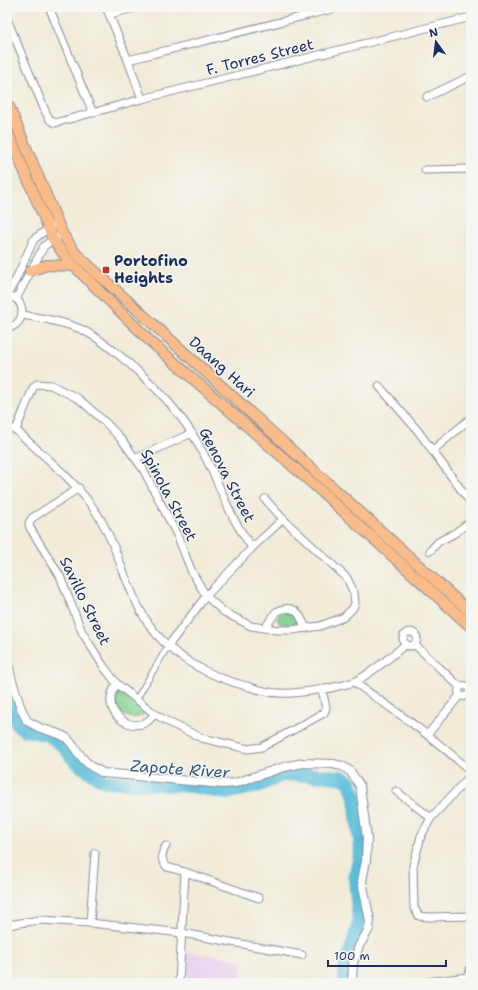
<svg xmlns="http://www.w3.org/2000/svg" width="478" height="990" font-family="'Shantell Sans',sans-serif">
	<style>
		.built { fill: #e8d2ee }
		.grass { fill: url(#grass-dots); stroke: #508278 }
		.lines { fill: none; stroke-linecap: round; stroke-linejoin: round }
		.river { stroke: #5abdd9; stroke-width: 14 }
		.pedestrian-casing { stroke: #868d9b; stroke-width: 7 }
		.minor-casing { stroke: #868d9b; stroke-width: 9 }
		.tertiary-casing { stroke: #868d9b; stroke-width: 10 }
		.primary-casing { stroke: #868d9b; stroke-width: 12 }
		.pedestrian { stroke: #fff; stroke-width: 5 }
		.minor { stroke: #fff; stroke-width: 7 }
		.tertiary { stroke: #fff; stroke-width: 8 }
		.primary { stroke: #f9bc8a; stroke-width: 10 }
		.poi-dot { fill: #c8321e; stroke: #f6f6f2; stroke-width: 1.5 }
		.labels { text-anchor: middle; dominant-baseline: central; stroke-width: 3; stroke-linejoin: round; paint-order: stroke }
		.street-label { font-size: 15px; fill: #1b2f5e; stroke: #f6f6f2 }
		.poi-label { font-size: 15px; font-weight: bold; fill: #1b2f5e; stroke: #f6f6f2; text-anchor: start }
		.water-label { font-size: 16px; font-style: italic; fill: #2e5a83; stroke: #f6f6f2 }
	</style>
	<defs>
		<pattern id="grass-dots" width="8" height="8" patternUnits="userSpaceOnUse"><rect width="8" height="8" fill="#85d493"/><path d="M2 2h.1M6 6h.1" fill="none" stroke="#72b681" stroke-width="1.8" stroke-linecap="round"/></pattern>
	</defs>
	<rect width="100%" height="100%" fill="#f6f6f2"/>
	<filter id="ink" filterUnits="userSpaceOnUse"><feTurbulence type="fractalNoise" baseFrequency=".025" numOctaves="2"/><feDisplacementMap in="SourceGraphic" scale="8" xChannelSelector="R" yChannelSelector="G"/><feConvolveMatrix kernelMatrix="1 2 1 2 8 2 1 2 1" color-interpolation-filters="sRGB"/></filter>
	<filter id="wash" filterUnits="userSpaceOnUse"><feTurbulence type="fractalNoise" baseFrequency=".012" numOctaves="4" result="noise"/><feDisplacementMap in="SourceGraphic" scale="16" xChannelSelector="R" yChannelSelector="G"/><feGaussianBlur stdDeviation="0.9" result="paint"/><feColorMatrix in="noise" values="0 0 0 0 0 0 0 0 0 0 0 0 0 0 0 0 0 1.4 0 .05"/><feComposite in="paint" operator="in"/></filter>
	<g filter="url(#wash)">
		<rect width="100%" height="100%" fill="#f1ebd8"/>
		<polygon class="built" points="186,952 243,960 240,983 187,983"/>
		<g class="grass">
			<path d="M284,613C291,612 294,613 297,620L296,623L291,625L279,623L277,618L279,614Z"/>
			<path d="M118,693C126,692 142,705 144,713L143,715C127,723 111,710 118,693Z"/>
		</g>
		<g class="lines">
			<polyline class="river" points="7,695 11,709 18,725 25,730 48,735 64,746 71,756 84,768 104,781 190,786 226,793 258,786 284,774 310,775 341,777 350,782 355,798 361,850 355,878 359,923 345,970 345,983"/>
		</g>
	</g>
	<g filter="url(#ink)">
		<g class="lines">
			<g class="pedestrian-casing">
				<polyline id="pedestrian" points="136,700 168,646"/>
			</g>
			<g class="minor-casing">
				<g id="minor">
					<polyline points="49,7 93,113"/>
					<polyline points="106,7 128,60 142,99"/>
					<polyline points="110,14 139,7"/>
					<polyline points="7,19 46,113 50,120 55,123 142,99 471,17"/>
					<polyline points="128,60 340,7"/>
					<polyline points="427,97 471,76"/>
					<polyline points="425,170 471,169"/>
					<polyline points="7,295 16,279 34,239 52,226"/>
					<polyline points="16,299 44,246 57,237"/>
					<path d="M22,315C41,318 60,321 78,328C93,334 107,345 119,355C153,383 183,413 203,453C215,474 223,498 234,519C239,529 246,538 252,548"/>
					<path d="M7,328C23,326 28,305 13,297"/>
					<polyline points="379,386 418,431 471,503"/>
					<path d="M7,427L16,430C41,454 71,477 91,505C117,539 123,584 146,620C169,656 209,677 250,687C259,690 270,693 280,693C295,694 310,691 325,689C334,687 346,685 354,682C369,675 393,655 406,644"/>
					<polyline points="16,430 33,388 37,384 51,385 79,399 105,422 122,440 143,469 177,535 192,572 206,596 224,612 251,626 278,630 292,630 320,626 344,617 352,609 355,604 354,593 347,578 283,519 265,499"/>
					<polyline points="432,451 471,418"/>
					<polyline points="137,458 192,433"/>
					<polyline points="79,488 32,518 29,523 30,528 60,576 82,632 104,667 117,684 155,714 170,723 202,738 248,749 262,747 324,713 326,708 322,689"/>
					<polyline points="430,551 438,542 455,533 471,521"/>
					<path d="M265,628L276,612C294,603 299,612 306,628"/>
					<circle cx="410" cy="639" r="7"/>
					<polyline points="414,644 460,687"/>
					<polyline points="168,646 206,596 252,548 283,519"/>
					<path d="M354,682C394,710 435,738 471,772"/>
					<path d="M117,684C114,688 111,693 111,698C109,717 132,732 148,721C150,719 153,716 155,714"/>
					<circle cx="464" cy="691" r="5.5"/>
					<polyline points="428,734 460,695"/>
					<polyline points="471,775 431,818 421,836 413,866 414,908 419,916 429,917 471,916"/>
					<polyline points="396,791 431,818"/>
					<path d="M166,846C161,854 160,859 167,867L185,872L259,898"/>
					<polyline points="90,923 95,853"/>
					<polyline points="7,925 40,920 90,923 182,933 302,955"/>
					<polyline points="179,983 185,872"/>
					<polyline points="420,983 468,977"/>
					<polyline points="469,983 468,977 471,967"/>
				</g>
			</g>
			<g class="tertiary-casing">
				<polyline id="tertiary" points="7,644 10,674 20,706 27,721 40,728 59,734 67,738 84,760 92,767 103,773 223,784 235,783 284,767 303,763 333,764 342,766 350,771 360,786 367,838 366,861 362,881 370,921 369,929 359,946 353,963 352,983"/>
			</g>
			<g class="primary-casing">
				<g id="primary">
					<polyline points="7,102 62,233 76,254 471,613"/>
					<polyline points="7,130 53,239 67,259 150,341 312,483 471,627"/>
					<polyline points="30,271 47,265 73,266"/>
				</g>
			</g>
			<use href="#pedestrian" class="pedestrian"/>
			<use href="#minor" class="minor"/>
			<use href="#tertiary" class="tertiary"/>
			<use href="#primary" class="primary"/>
		</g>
	</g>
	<rect class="poi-dot" x="102" y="266" width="8" height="8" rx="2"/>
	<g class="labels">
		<g class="street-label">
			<text transform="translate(260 57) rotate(-14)">F. Torres Street</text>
			<text transform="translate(222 367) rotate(42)">Daang Hari</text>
			<text transform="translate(227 475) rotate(63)">Genova Street</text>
			<text transform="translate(169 495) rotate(62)">Spinola Street</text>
			<text transform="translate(85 601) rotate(64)">Savillo Street</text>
		</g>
		<g class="poi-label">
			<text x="114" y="261">Portofino<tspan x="114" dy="17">Heights</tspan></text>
		</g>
		<g class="water-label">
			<text transform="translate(180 769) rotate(4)">Zapote River</text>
		</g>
	</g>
	<rect width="478" height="990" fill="none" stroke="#f6f6f2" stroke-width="24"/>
	<g transform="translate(436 42) rotate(346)" stroke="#f6f6f2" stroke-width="3" paint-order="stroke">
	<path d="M0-3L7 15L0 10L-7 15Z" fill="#1b2f5e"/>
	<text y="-6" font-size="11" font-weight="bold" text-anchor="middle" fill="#1b2f5e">N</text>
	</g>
	<path d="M328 960v6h118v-6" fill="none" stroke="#1b2f5e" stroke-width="2"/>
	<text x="334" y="960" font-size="12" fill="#1b2f5e" stroke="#f6f6f2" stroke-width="3" paint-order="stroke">100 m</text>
</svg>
